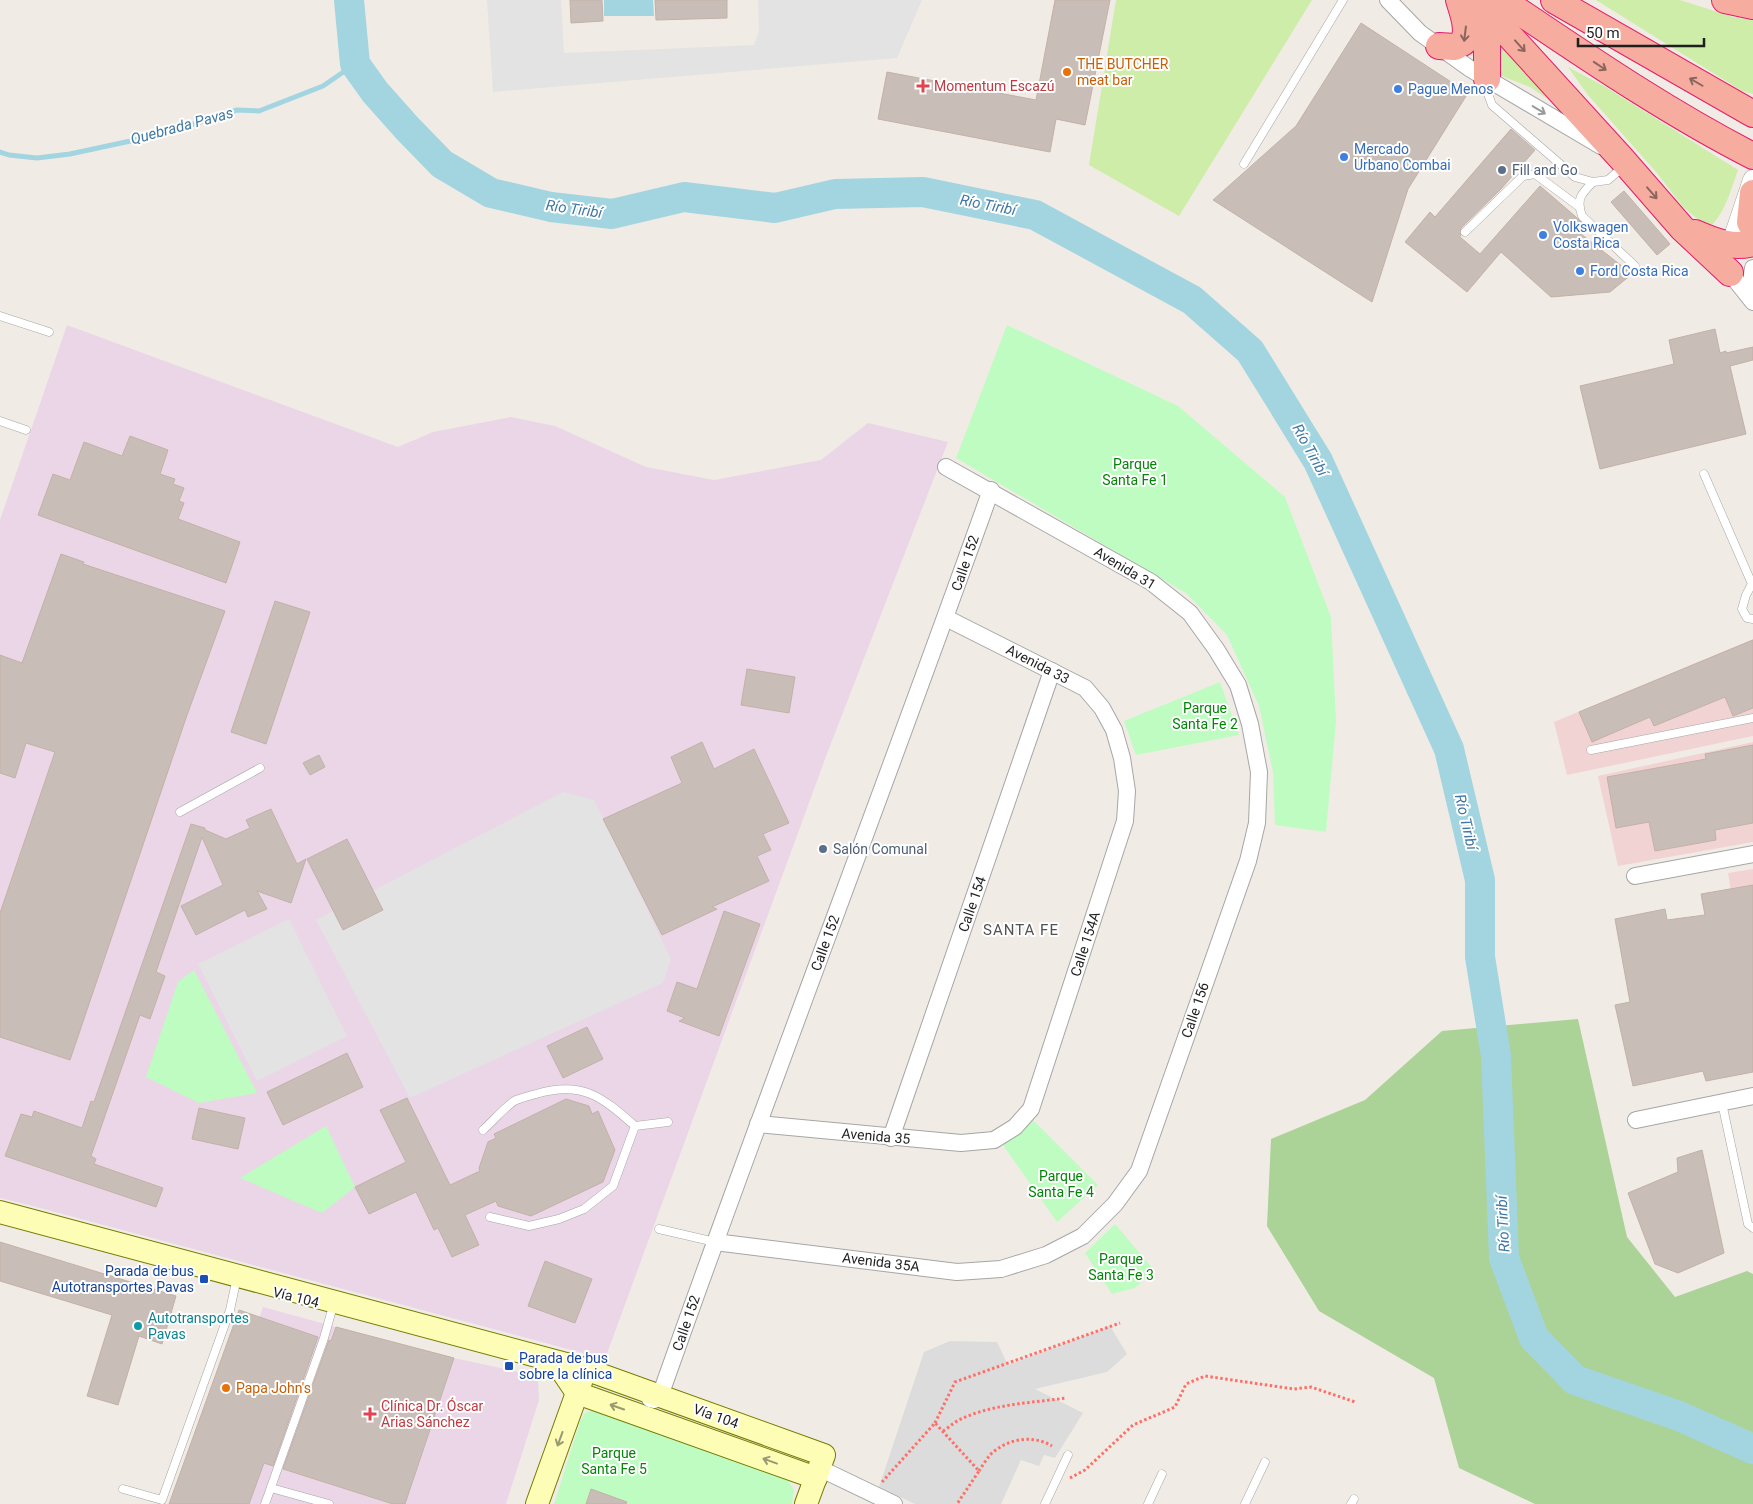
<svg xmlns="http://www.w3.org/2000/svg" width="1753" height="1504" font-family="Roboto,sans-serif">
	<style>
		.residential { fill: #dddcdc }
		.commercial { fill: #f2d3d3 }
		.industrial { fill: #ead6e7 }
		.grass { fill: #cdeda8 }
		.forest { fill: #abd297 }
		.park { fill: #bffcc1 }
		.parking { fill: #e3e3e3 }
		.water { fill: #a3d5e0 }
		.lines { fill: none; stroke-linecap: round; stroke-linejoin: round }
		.stream { stroke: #a3d5e0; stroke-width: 5 }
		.river { stroke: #a3d5e0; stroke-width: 30 }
		.building { fill: #c8beb7; stroke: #c3b1a6 }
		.service-casing { stroke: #a6a6a6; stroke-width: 9 }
		.minor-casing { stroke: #a6a6a6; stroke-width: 18 }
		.tertiary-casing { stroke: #a6a6a6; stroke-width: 21 }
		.secondary-casing { stroke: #757c00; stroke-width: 24 }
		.trunk-casing { stroke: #e51b6a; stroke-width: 28 }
		.path { stroke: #ff6f67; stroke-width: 3; stroke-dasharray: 2.5 2.5; stroke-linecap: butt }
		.service { stroke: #fff; stroke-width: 8 }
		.minor { stroke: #fff; stroke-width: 16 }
		.tertiary { stroke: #fff; stroke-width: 20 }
		.secondary { stroke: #fdfdb6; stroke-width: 22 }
		.trunk { stroke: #f6ac9e; stroke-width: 26 }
		.oneway { stroke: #8a665e }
		.oneway2 { stroke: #9a9a9a }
		.oneway3 { stroke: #999972 }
		.food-dot { fill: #e8710a; stroke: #fff; stroke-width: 2 }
		.health-dot { fill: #e0444e; stroke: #fff; stroke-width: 2 }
		.shop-dot { fill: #3f7fe0; stroke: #fff; stroke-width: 2 }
		.service-dot { fill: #5c6f8a; stroke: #fff; stroke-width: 2 }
		.transit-dot { fill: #1a4fb4; stroke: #fff; stroke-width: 2 }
		.culture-dot { fill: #0f9aa8; stroke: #fff; stroke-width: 2 }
		.labels { text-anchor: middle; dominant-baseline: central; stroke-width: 4; stroke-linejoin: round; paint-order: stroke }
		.food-label { font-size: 14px; fill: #c56008; stroke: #fff; text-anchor: start }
		.health-label { font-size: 14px; fill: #be3a42; stroke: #fff; text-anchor: start }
		.shop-label { font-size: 14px; fill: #366cbe; stroke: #fff; text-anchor: start }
		.service-label { font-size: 14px; fill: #4e5e75; stroke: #fff; text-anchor: start }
		.park-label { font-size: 14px; fill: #05840a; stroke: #fff }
		.street-label { font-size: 14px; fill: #1f1f1f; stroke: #fff }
		.transit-label { font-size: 14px; fill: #164399; stroke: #fff; text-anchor: end }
		.culture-label { font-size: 14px; fill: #0d838f; stroke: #fff; text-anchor: start }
		.water-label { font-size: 15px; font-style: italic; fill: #4178a4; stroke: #fff }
		.neighbourhood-label { font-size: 15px; letter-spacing: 1px; fill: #525252; stroke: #fff }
	</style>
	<rect width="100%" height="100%" fill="#f0ece5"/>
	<polygon class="residential" points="1110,1326 1127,1354 1107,1372 1035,1389 1083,1413 1055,1458 1044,1455 1039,1466 1021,1460 1001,1504 915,1504 879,1487 924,1352 950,1341 997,1342 1008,1365"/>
	<g class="commercial">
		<polygon points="1753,639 1753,736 1567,775 1554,722"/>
		<polygon points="1753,742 1753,842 1618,866 1598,776"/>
		<polygon points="1753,869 1753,975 1745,977 1728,873"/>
	</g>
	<g class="industrial">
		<polygon points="67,325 398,447 433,432 511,417 555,426 646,467 714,480 821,460 868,423 948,442 828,751 605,1359 29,1205 0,1198 0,520"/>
		<polygon points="263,1307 336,1327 285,1469 393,1504 196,1504"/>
		<polygon points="454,1358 528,1374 538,1381 539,1400 506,1504 405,1504"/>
	</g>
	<g class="grass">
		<polygon points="1116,0 1312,0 1179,216 1089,165"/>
		<polygon points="1596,0 1680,0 1733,17 1753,20 1753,94 1742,91"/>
		<polygon points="1491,37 1556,105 1530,87 1492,72"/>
		<path d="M1568,67L1604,86L1738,170C1731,189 1726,210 1712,225L1704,224L1683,207L1657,173L1588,95Z"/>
	</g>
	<polygon class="forest" points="1578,1019 1627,1237 1675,1297 1747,1271 1753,1274 1753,1504 1535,1504 1459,1468 1434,1378 1319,1311 1267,1226 1271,1139 1365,1100 1442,1031"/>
	<g class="park">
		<polygon points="1007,325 1178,406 1285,497 1331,617 1336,722 1326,832 1275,825 1273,772 1259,706 1227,635 1186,593 956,458"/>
		<polygon points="1220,682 1239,735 1136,755 1124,721"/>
		<polygon points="194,970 257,1093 199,1103 146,1077 178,982"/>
		<polygon points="1032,1119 1098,1185 1057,1222 1003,1145"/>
		<polygon points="326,1126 355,1187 322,1213 240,1178"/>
		<polygon points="1115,1224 1154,1270 1135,1288 1112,1294 1085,1253"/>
		<polygon points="592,1410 601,1410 788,1480 794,1490 792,1504 554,1504 580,1422 585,1413"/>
	</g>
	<g class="parking">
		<polygon points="487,0 561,0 564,53 754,45 759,31 758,0 922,0 897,58 493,92"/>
		<polygon points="563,792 594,800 671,959 663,983 410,1098 316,920"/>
		<polygon points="289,919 347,1036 257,1081 198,964"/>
	</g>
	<polygon class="water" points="604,0 653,0 654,16 604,16"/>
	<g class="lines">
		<polyline class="stream" points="0,152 9,155 37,158 70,154 163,134 237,110 259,111 323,86 355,64"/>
		<polyline class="river" points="349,0 355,64 375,92 407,128 442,164 491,193 551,207 612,214 684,197 775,208 835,194 923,192 1035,215 1192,300 1250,351 1318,461 1449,749 1480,880 1480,957 1496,1056 1504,1258 1534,1338 1575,1380 1679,1416 1753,1449"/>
	</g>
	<g class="building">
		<polygon points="570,0 602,0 603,21 571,23"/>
		<polygon points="655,0 727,0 727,18 656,20"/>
		<polygon points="1055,0 1110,0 1085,125 1056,119 1050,152 878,119 887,72 1036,100"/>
		<polygon points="1361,23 1468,93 1408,189 1372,302 1213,200 1296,126"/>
		<polygon points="1511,129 1535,150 1501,189 1461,228 1460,237 1480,254 1540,186 1576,217 1582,223 1576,230 1632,274 1610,292 1551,297 1501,252 1467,292 1405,242 1430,212 1435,217"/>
		<polygon points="1624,191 1670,244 1657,255 1611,202"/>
		<polygon points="1715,329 1720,353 1726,351 1726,353 1753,347 1753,360 1730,366 1746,434 1600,469 1580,386 1674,364 1669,340"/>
		<polygon points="130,436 168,450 160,474 175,479 173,484 184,488 179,501 184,503 178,519 240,542 226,583 38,515 53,474 70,480 84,442 122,456"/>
		<polygon points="61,554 84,562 83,564 225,611 187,715 70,1060 0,1037 0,913 55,752 26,743 15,778 0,773 0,655 22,663"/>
		<polygon points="275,601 310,612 266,744 231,732"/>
		<polygon points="1753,640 1753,708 1733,716 1725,697 1654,726 1650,717 1592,742 1579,712"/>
		<polygon points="747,669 795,677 789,713 741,705"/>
		<polygon points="702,742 714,769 754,749 789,823 763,834 771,850 757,856 769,881 712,907 717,909 662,935 603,819 682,783 671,757"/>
		<polygon points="1753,745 1753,823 1715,830 1716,840 1655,851 1649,822 1616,828 1607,777 1706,759 1705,754"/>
		<polygon points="319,755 325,767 310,775 303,763"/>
		<polygon points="271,809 297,864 306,859 291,903 257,891 267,909 248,917 245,910 196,935 181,906 223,885 202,837 156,972 165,976 150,1019 140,1015 91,1156 96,1159 94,1164 163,1188 156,1207 5,1156 21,1114 32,1117 34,1111 82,1128 91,1101 94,1102 191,824 205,828 205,830 226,839 250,828 246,820"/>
		<polygon points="347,839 383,910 343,930 307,859"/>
		<polygon points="1753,885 1753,1072 1706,1081 1703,1071 1633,1086 1615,1005 1630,1002 1615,919 1665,909 1667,920 1705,915 1701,894"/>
		<polygon points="724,911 760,924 719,1036 679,1021 685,1018 667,1011 677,982 697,989"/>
		<polygon points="587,1027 603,1059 563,1078 547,1046"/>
		<polygon points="347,1053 363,1087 283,1125 267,1092"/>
		<polygon points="407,1098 450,1185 480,1171 479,1168 488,1142 496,1138 494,1134 566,1099 589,1106 592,1114 598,1111 615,1150 603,1182 531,1216 498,1206 496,1201 465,1215 479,1245 452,1257 438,1228 434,1230 416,1192 369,1214 355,1187 406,1162 380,1110"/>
		<polygon points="199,1108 245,1118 238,1149 192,1139"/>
		<polygon points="1702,1150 1724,1253 1678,1273 1655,1264 1628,1193 1678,1172 1677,1158"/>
		<polygon points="0,1242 176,1296 162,1344 139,1336 118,1405 87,1396 112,1315 0,1281"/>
		<polygon points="545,1261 592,1279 575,1323 528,1306"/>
		<polygon points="239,1310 318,1337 273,1466 264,1463 249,1504 169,1504"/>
		<polygon points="336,1327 454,1358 405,1504 393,1504 283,1469 329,1340 331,1341"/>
		<polygon points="591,1489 627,1502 626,1504 586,1504"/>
	</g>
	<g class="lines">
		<g class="service-casing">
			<g id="service">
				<polyline points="1487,83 1488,94 1492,105 1575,177 1593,182 1608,180 1623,167"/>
				<polyline points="1244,164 1343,0"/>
				<path d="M1593,182C1581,194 1576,199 1582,216L1635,266"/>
				<polyline points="1465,232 1523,176 1535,174 1578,206"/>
				<polyline points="0,316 49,332"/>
				<polyline points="0,421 26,430"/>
				<polyline points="1704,474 1752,584 1746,595 1742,609 1747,618 1753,619"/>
				<polyline points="1591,750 1753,718"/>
				<polyline points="180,812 260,768"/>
				<polyline points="1722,1103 1748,1224 1753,1228"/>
				<path d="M483,1130C493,1121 503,1109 514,1101C520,1098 529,1096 536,1094C582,1080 602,1097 635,1126"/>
				<polyline points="490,1217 529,1226 559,1219 584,1209 613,1186 635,1126 668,1122"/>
				<polyline points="659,1229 715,1242"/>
				<polyline points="271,1488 329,1504"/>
				<polyline points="123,1489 162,1500 230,1310 236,1282"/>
				<polyline points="265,1504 324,1338 333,1306"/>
				<polyline points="1045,1504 1068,1455"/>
				<polyline points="1148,1504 1162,1474"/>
				<polyline points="1245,1504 1265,1462"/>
				<polyline points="1351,1504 1354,1499"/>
			</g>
		</g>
		<g class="minor-casing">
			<g id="minor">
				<polyline points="1388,0 1420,33 1469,68 1601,146"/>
				<polyline points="1728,265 1730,273 1753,302"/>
				<polyline points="1749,296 1753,268"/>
				<polyline points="1635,876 1753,854"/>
				<polyline points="1636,1120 1753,1096"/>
				<polyline points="758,1124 961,1143 994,1140 1015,1127 1031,1109 1125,821 1127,791 1122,758 1114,730 1102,708 1085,688 946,618"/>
				<polyline points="891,1138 1052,671"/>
				<polyline points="715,1242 957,1272 1001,1269 1046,1255 1083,1236 1115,1204 1139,1171 1248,861 1257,823 1259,772 1250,724 1238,685 1216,649 1190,613 1151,582 946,467"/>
				<path d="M650,1399L654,1400L660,1396C767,1093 883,793 991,490"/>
				<polyline points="819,1468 894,1504"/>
			</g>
		</g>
		<g class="tertiary-casing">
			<polyline id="tertiary" points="1731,246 1753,180"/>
		</g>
		<g class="secondary-casing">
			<g id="secondary">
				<polyline points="0,1212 585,1369 824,1455 806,1504"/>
				<polyline points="547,1362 558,1365 577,1393 816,1478"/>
				<polyline points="537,1504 582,1379"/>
			</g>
		</g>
		<g class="trunk-casing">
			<g id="trunk">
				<polyline points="1473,0 1497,22 1621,158 1682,228 1730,273"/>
				<path d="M1502,0C1584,55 1665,111 1753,156"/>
				<polyline points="1554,0 1753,114"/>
				<polyline points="1725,0 1753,6"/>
				<polyline points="1483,9 1487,44 1487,79"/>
				<path d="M1439,46L1455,47L1464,42C1469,28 1463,13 1459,0"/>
				<polyline points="1753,193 1750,222 1753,228"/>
				<path d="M1695,233C1714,241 1732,249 1753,243"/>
			</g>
		</g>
		<g class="path">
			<polyline points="935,1423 955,1382 1120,1323"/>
			<path d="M943,1431C948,1428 953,1423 959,1420C991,1404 1031,1403 1066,1398"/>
			<path d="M979,1471C982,1466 986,1460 990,1455C1006,1439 1032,1434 1052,1446"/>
			<polyline points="1070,1478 1085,1470 1133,1425 1175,1407 1186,1384 1205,1376 1294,1389 1311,1387 1355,1402"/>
			<polyline points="882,1482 935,1423 979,1471 957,1504"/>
		</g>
		<use href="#service" class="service"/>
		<use href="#minor" class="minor"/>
		<use href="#tertiary" class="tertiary"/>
		<use href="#secondary" class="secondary"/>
		<use href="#trunk" class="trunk"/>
	</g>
	<defs><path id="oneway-shaft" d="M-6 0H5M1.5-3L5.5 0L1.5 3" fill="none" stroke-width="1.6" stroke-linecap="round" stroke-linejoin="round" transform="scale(1.25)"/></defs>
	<g class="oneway">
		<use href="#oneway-shaft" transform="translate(1465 34) rotate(97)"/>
		<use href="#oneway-shaft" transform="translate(1520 46) rotate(48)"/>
		<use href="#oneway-shaft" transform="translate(1600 66) rotate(34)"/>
		<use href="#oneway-shaft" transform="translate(1696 82) rotate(-150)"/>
		<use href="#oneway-shaft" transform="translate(1652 193) rotate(49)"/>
	</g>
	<use class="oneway2" href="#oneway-shaft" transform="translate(1539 110) rotate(31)"/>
	<g class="oneway3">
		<use href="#oneway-shaft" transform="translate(617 1407) rotate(-161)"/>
		<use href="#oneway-shaft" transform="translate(560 1439) rotate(110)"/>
		<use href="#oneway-shaft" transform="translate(770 1461) rotate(-160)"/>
	</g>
	<g class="food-dot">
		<circle cx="1067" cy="72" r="5"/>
		<circle cx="226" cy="1388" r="5"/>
	</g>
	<g class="health-dot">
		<path d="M920.5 78.5h5v5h5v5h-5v5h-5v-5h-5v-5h5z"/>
		<path d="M367.5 1406.5h5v5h5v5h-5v5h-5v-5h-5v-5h5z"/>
	</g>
	<g class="shop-dot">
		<circle cx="1398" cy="89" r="5"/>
		<circle cx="1344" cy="157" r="5"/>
		<circle cx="1543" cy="235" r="5"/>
		<circle cx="1580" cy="271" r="5"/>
	</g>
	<g class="service-dot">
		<circle cx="1502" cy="170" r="5"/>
		<circle cx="823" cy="849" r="5"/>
	</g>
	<g class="transit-dot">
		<rect x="199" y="1274" width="10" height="10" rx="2.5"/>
		<rect x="504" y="1361" width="10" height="10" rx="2.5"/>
	</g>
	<circle class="culture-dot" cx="138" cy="1326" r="5"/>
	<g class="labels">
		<g class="food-label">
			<text x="1077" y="64">THE BUTCHER<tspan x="1077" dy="16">meat bar</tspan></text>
			<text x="236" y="1388">Papa John's</text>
		</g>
		<g class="health-label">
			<text x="934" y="86">Momentum Escazú</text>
			<text x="381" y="1406">Clínica Dr. Óscar<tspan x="381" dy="16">Arias Sánchez</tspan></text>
		</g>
		<g class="shop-label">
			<text x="1408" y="89">Pague Menos</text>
			<text x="1354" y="149">Mercado<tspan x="1354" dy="16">Urbano Combai</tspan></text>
			<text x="1553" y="227">Volkswagen<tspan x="1553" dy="16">Costa Rica</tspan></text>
			<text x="1590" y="271">Ford Costa Rica</text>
		</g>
		<g class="service-label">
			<text x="1512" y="170">Fill and Go</text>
			<text x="833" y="849">Salón Comunal</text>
		</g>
		<g class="park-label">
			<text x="1135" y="464">Parque<tspan x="1135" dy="16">Santa Fe 1</tspan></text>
			<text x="1205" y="708">Parque<tspan x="1205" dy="16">Santa Fe 2</tspan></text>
			<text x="1061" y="1176">Parque<tspan x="1061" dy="16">Santa Fe 4</tspan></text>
			<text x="1121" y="1259">Parque<tspan x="1121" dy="16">Santa Fe 3</tspan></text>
			<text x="614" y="1453">Parque<tspan x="614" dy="16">Santa Fe 5</tspan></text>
		</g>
		<g class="street-label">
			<text transform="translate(965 563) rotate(-71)">Calle 152</text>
			<text transform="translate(1125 568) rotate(31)">Avenida 31</text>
			<text transform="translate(1038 664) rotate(27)">Avenida 33</text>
			<text transform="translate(972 904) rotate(-71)">Calle 154</text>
			<text transform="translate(825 943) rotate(-70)">Calle 152</text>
			<text transform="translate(1085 944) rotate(-72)">Calle 154A</text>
			<text transform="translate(1195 1010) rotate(-71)">Calle 156</text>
			<text transform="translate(876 1136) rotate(5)">Avenida 35</text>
			<text transform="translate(881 1262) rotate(7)">Avenida 35A</text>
			<text transform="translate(296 1297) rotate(14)">Vía 104</text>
			<text transform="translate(686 1323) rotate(-71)">Calle 152</text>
			<text transform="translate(716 1416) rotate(20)">Vía 104</text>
		</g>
		<g class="transit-label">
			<text x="194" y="1271">Parada de bus<tspan x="194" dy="16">Autotransportes Pavas</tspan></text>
			<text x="519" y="1358" text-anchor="start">Parada de bus<tspan x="519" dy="16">sobre la clínica</tspan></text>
		</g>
		<g class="culture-label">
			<text x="148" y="1318">Autotransportes<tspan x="148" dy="16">Pavas</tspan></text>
		</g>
		<g class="water-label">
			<text transform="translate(182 126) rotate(-15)">Quebrada Pavas</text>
			<text transform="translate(988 205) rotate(11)">Río Tiribí</text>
			<text transform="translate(574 209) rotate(8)">Río Tiribí</text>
			<text transform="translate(1310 450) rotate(61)">Río Tiribí</text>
			<text transform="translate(1466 822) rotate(77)">Río Tiribí</text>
			<text transform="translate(1503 1224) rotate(-93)">Río Tiribí</text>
		</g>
		<g class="neighbourhood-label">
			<text x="1021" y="930">SANTA FE</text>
		</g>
	</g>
	<path d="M1578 38v8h126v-8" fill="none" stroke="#1f1f1f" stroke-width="2.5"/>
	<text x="1586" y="38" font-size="15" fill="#1f1f1f" stroke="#ffffff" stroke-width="4" paint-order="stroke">50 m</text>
</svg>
